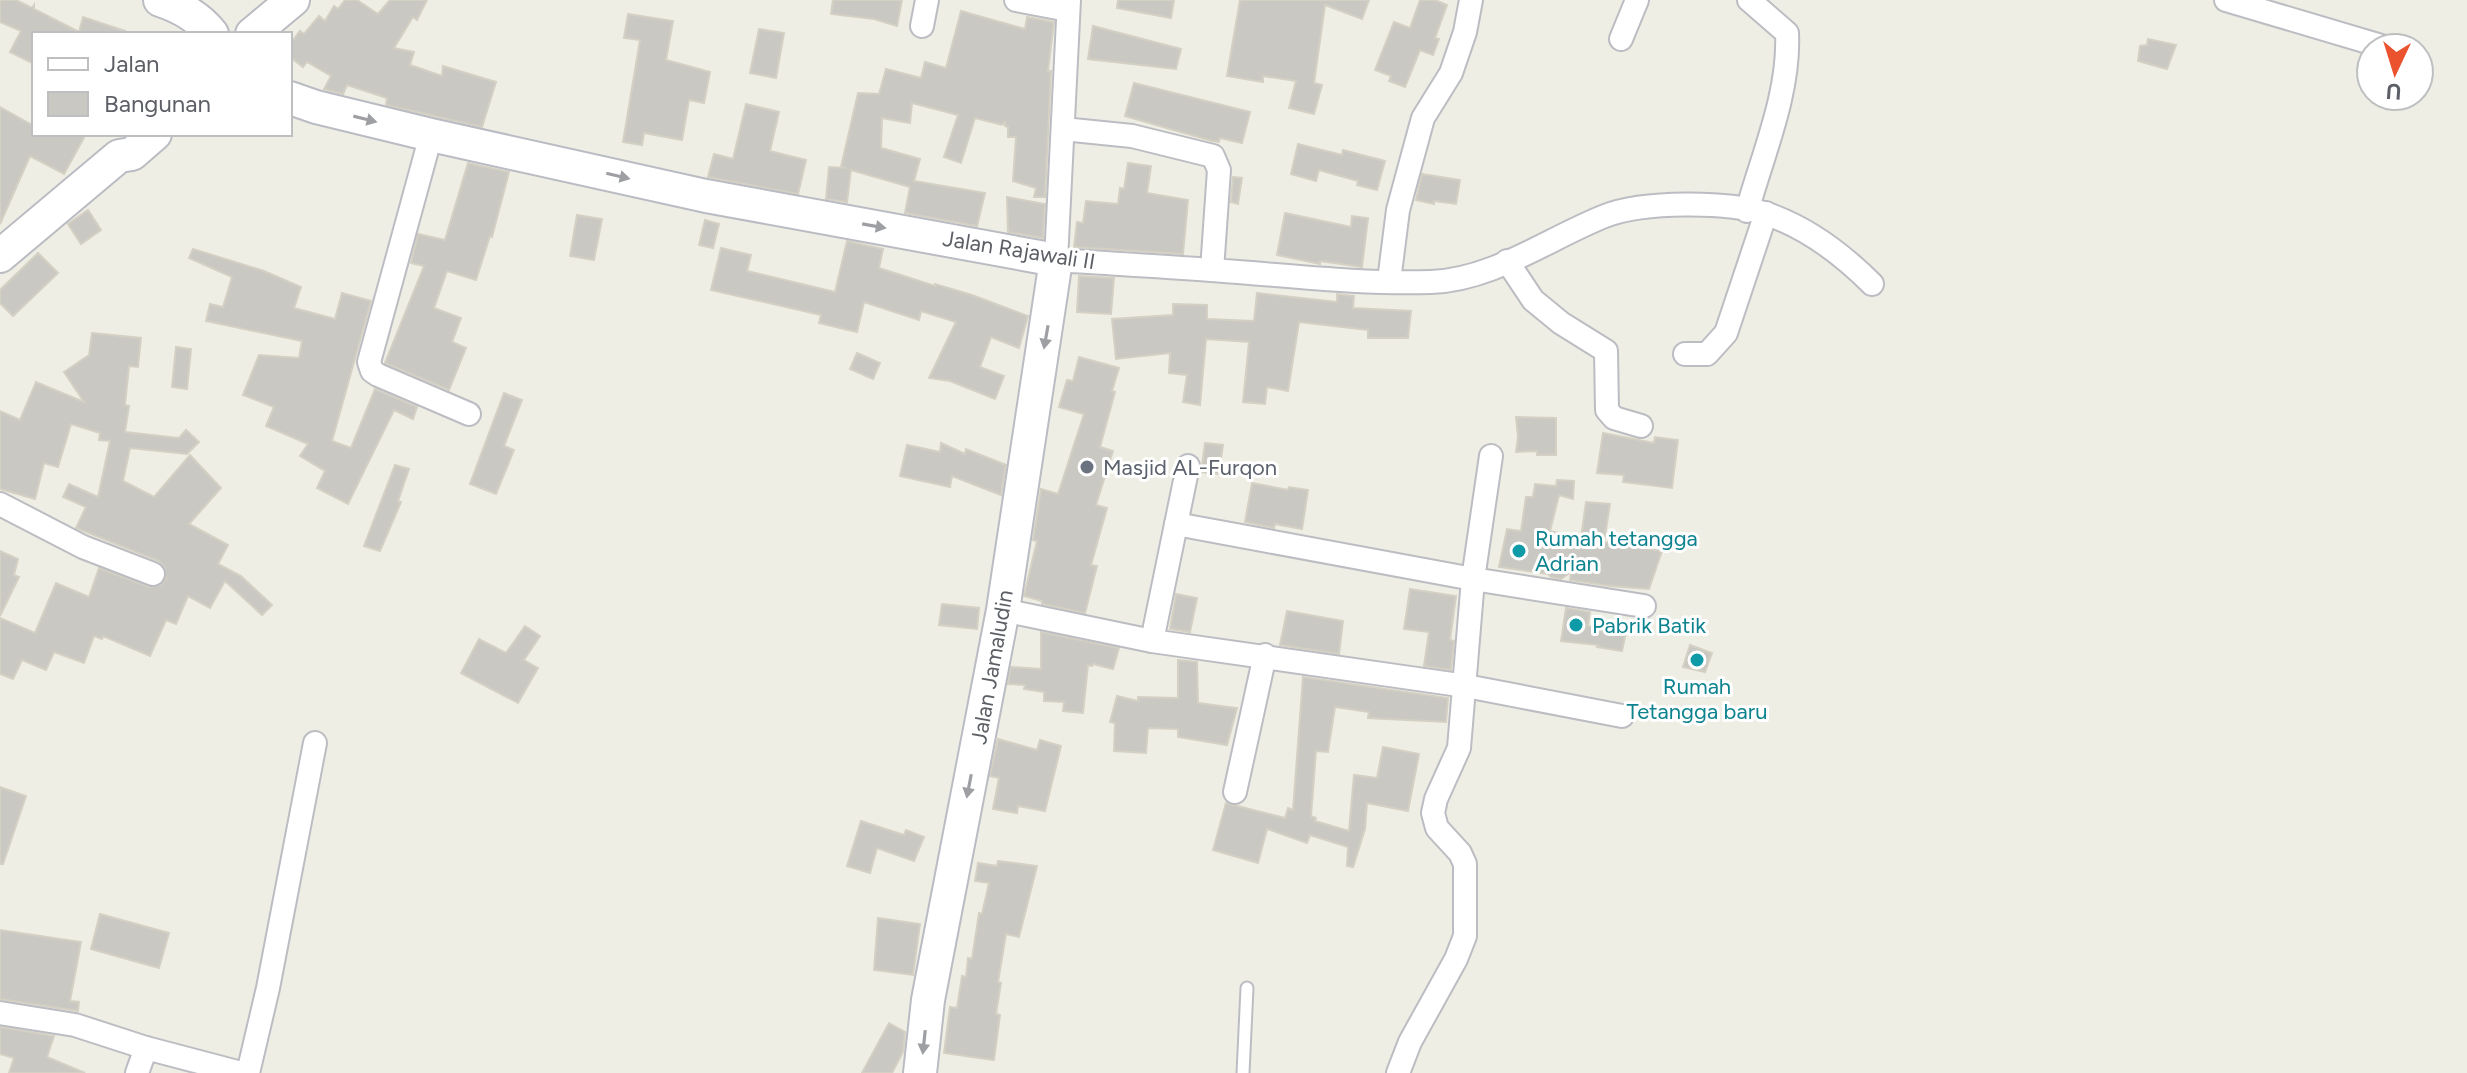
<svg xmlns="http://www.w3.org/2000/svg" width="2467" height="1073" font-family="Figtree,sans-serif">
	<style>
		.building { fill: #cac8c2; stroke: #d4d0c3; stroke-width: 2 }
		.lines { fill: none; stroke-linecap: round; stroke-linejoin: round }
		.lane-casing { stroke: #bcbdc3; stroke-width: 15 }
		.street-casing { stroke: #bcbdc3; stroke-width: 26 }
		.secondary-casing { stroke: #babcc3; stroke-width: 36 }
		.lane { stroke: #fff; stroke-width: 11 }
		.street { stroke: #fff; stroke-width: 22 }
		.secondary { stroke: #fff; stroke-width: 32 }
		.oneway { fill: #9d9fa3 }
		.worship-dot { fill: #6b7280; stroke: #fff; stroke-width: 3 }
		.culture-dot { fill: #0f9aa8; stroke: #fff; stroke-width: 3 }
		.labels { text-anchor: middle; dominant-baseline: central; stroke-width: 6; stroke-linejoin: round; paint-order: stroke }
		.street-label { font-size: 22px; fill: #5c5f65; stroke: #fff }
		.worship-label { font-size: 22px; fill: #5b616d; stroke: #fff; text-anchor: start }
		.culture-label { font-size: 22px; fill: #0d838f; stroke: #fff; text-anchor: start }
	</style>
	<rect width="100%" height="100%" fill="#efeee4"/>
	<g class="building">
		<polygon points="0,0 16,0 32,8 34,5 34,9 79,32 83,17 125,31 124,34 34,34 34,64 10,52 21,31 0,22"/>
		<polygon points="345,0 357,0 378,14 390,0 427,0 417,20 413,17 394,48 414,52 410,65 442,76 443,66 496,82 482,127 386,105 387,98 347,85 343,94 324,89 331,76 307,62 303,67 290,57 290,44 300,31 304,34 319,16 325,21 334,6 338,9"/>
		<polygon points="833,0 902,0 897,26 874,19 831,14"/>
		<polygon points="1118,0 1174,0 1171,18 1117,8"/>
		<polygon points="1240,0 1369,0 1362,19 1325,5 1314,83 1322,85 1314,114 1289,108 1296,81 1263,76 1263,82 1227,76"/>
		<polygon points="1420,0 1435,0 1447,5 1435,38 1439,39 1433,55 1420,50 1405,87 1389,81 1391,76 1375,70 1394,22 1410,28"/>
		<polygon points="961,11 1025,29 1027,17 1054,22 1048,71 1051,71 1045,197 1034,197 1036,188 1013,181 1016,137 1008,137 1008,127 1005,126 1005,122 1002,125 975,118 961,163 944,157 958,115 912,103 910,123 882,118 881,148 920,159 914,181 985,193 977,226 905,213 910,187 851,170 847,202 826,199 829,167 846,168 841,167 858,93 879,94 886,69 921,78 925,62 946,68"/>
		<polygon points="628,14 673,21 666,60 710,72 704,103 689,100 682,140 644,133 642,145 623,142 640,40 624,38"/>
		<polygon points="1093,26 1181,49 1176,69 1088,59"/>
		<polygon points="759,29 784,33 776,78 750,73"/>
		<polygon points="2148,39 2176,45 2167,69 2138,61 2140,46 2147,45"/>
		<polygon points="1134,83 1250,112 1242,143 1220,138 1219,142 1212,141 1125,116"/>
		<polygon points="746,104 779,112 770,151 806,160 798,194 708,177 714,154 733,159"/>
		<polygon points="0,107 34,126 34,134 86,134 64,174 30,156 0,224"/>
		<polygon points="1298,144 1342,155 1343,150 1385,161 1377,190 1357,185 1358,181 1319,170 1316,181 1291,174"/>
		<polygon points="468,163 509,172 492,237 490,236 476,280 447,271 434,308 461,318 452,342 466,348 449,390 385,363 424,266 411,263 418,234 445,240"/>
		<polygon points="1128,163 1151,166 1147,193 1188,200 1183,254 1074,247 1077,222 1083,223 1086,201 1118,204 1120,188 1124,189"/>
		<polygon points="1422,174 1460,180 1456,204 1434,201 1434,204 1416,200"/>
		<polygon points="1233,177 1242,178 1238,204 1231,202"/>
		<polygon points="1007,197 1045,204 1043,238 1008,232"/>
		<polygon points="88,210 101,230 81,244 68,224"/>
		<polygon points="1285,213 1351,227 1352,216 1368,218 1362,267 1320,261 1320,264 1277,255"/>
		<polygon points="577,215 602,219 594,260 570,256"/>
		<polygon points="705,220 719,224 713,248 699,245"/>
		<polygon points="847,241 883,249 879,268 935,286 935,284 972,295 1028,316 1019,348 991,337 980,367 1004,376 995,399 950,381 929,378 956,322 921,311 919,320 864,302 857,332 819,323 821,315 711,290 721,248 751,255 747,271 835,292"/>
		<polygon points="193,249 264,271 301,287 294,308 335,319 342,293 371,301 332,441 351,448 375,389 417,407 413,419 394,410 348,504 317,488 325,471 300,456 308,444 266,426 274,407 243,395 259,355 299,358 302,341 206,321 210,304 223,307 232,277 189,258"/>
		<polygon points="38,253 58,273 13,316 0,303 0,290"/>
		<polygon points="1079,276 1114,278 1111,314 1077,312"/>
		<polygon points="1257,293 1337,302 1337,294 1354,296 1353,308 1411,311 1408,338 1368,338 1368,330 1299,322 1288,391 1267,387 1265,404 1243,402 1249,342 1206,339 1200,405 1183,402 1187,375 1169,373 1170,353 1116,359 1112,319 1173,315 1173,304 1207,305 1207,319 1254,321"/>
		<polygon points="92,333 141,338 138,367 129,366 125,405 129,406 125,432 179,438 186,430 199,442 187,454 130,448 123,481 154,497 190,455 221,488 189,524 228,545 218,564 241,576 272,605 262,615 225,581 210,608 188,596 176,624 166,620 150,656 103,636 102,639 94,636 84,663 54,652 46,670 22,660 13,679 0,674 0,618 35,633 56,583 89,597 99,568 149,587 161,585 166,578 164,566 159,561 76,528 86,507 63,497 69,484 98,497 110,441 99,440 100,433 71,424 58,467 44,463 35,499 0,489 0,411 20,420 36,382 84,402 64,372 89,355"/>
		<polygon points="176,347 191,349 187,389 172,387"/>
		<polygon points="857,353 880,363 873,379 850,369"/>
		<polygon points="1079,357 1119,368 1112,391 1115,392 1100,447 1113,451 1096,505 1107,508 1091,565 1097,566 1085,613 1042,604 1042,601 1024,596 1037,541 1033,540 1041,489 1058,494 1084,414 1059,407 1067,380 1073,381"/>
		<polygon points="504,393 522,400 504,446 514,450 496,494 470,484"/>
		<polygon points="1516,417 1556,418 1556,455 1537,455 1537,451 1516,452 1518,437"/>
		<polygon points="1603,433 1654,443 1655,437 1678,440 1672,488 1623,482 1624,475 1597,473"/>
		<polygon points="941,443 965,454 966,449 1006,465 1001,495 952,476 950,487 900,476 907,445 940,452"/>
		<polygon points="1205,443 1223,445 1219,474 1201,472"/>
		<polygon points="395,465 409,469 398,501 401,502 380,551 364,546"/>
		<polygon points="1557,480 1574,481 1573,499 1559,495 1550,531 1581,538 1586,502 1610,504 1604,542 1662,551 1649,589 1610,586 1570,580 1571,572 1561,579 1551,577 1548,574 1499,567 1507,529 1521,531 1526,497 1533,497 1535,484 1556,486"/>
		<polygon points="1252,483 1288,490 1289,487 1308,490 1302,529 1275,524 1274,528 1245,522"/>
		<polygon points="0,551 18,559 14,575 19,577 0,616"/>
		<polygon points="1410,589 1456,596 1450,640 1454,641 1451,670 1424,666 1429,632 1404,629"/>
		<polygon points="1176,594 1197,598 1190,632 1170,629"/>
		<polygon points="942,604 979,608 977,629 939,625"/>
		<polygon points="1566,608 1590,612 1588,626 1626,632 1622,651 1597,647 1598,645 1561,641"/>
		<polygon points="1287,611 1343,621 1339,654 1280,645"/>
		<polygon points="525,626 540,636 524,660 538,668 518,703 461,673 479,639 506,653"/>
		<polygon points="1041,632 1119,648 1113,669 1093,664 1092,666 1088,665 1083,713 1063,711 1064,702 1044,701 1044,692 1024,689 1025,685 1008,684 1011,667 1041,669"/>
		<polygon points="1690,645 1712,653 1705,672 1683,667"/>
		<polygon points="1178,660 1197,662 1198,703 1237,708 1227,745 1178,737 1178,729 1148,728 1146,753 1114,751 1115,723 1110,722 1117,696 1138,701 1138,697 1178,698"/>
		<polygon points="1303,677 1448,698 1446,722 1368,718 1369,712 1335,707 1328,752 1316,751 1311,816 1316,818 1315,821 1349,831 1354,775 1377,778 1383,747 1419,754 1408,811 1367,803 1365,829 1353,867 1347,866 1348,847 1310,835 1307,843 1267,829 1258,863 1213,850 1226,803 1285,818 1288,808 1293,810"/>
		<polygon points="998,739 1037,750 1040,740 1061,746 1045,811 1018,806 1017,813 993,809 999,778 990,776"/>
		<polygon points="0,787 26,796 3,864 0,864"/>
		<polygon points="861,821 904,835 906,830 924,837 914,861 877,848 870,873 847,866"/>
		<polygon points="998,861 1037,866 1019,937 1006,934 998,982 1001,983 996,1014 1000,1015 994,1060 944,1053 950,1007 957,1008 962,976 966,977 968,958 972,959 979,913 982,914 989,883 975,881 978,863 997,866"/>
		<polygon points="100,914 169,933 159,968 91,949"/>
		<polygon points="878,918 920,924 913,975 874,970"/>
		<polygon points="0,930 81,942 70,1001 79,1002 78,1011 0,999"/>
		<polygon points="889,1023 905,1032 903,1052 892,1073 862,1073"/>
		<polygon points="0,1027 54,1036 47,1057 85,1073 9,1073 14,1058 0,1054"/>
	</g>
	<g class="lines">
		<g class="lane-casing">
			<polyline id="lane" points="1243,1073 1247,988"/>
		</g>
		<g class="street-casing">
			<g id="street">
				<polyline points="1016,0 1068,10"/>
				<path d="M1069,0L1056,260C1117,264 1177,267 1238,272C1302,277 1367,284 1431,282C1493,280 1549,238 1605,216C1643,201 1728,201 1767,214C1808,228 1842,254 1872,284"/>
				<polyline points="2226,0 2388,48"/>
				<polyline points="922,26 927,0"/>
				<polyline points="1621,39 1637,0"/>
				<polyline points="1063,129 1132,136 1213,156 1219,170 1212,270"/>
				<polyline points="431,135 369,362 372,371 378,375 469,414"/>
				<path d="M1747,211C1763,154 1790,92 1787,33L1749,0"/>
				<polyline points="1507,261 1533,300 1561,323 1606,351 1607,410 1614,418 1641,426"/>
				<polyline points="1389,281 1398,210 1423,118 1451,73 1465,32 1471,0"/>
				<polyline points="1685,354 1707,354 1726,333 1766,213"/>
				<polyline points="0,504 83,547 153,574"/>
				<polyline points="1176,524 1473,579 1644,606"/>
				<polyline points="1003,610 1152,641 1466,686 1622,716"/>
				<polyline points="1152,641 1188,466"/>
				<polyline points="1235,792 1265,655"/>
				<polyline points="0,1013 75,1025 146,1048 241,1073"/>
				<polyline points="137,1073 146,1048"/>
				<polyline points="248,1073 268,988 315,743"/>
				<polyline points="1398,1073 1410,1042 1456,959 1465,936 1465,864 1460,853 1437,828 1433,813 1436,799 1459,748 1473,579 1491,456"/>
			</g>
		</g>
		<g class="secondary-casing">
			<g id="secondary">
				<path d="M160,0C181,7 199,17 212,34"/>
				<polyline points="252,34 293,0"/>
				<polyline points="290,98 316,107 431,135 706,196 1056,260 1003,610 928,1000 920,1073"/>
				<polyline points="0,256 119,156 132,154 155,134"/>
			</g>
		</g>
		<use href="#lane" class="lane"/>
		<use href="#street" class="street"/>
		<use href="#secondary" class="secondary"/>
	</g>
	<defs><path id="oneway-solid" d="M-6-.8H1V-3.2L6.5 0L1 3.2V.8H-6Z" transform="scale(2)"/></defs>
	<g class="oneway">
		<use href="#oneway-solid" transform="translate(365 119) rotate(14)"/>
		<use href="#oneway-solid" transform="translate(618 176) rotate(13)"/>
		<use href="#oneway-solid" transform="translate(874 226) rotate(10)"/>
		<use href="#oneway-solid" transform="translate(1046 337) rotate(100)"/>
		<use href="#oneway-solid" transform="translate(969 786) rotate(101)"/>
		<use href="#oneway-solid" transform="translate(924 1042) rotate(96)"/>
	</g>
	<circle class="worship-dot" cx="1087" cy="467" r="8"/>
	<g class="culture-dot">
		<circle cx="1519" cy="551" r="8"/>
		<circle cx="1576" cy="625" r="8"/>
		<circle cx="1697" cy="660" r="8"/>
	</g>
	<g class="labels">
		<g class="street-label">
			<text transform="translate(1019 250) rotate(9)">Jalan Rajawali II</text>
			<text transform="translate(992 667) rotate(-80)">Jalan Jamaludin</text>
		</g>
		<g class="worship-label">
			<text x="1103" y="467">Masjid AL-Furqon</text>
		</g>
		<g class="culture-label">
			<text x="1535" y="538">Rumah tetangga<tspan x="1535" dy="25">Adrian</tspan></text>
			<text x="1592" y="625">Pabrik Batik</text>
			<text x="1697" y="686" text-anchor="middle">Rumah<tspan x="1697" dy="25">Tetangga baru</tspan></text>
		</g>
	</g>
	<rect x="32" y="32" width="260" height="104" fill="#ffffff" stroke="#bebfc1" stroke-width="2"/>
	<rect x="48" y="58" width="40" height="12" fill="#ffffff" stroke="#bebfc1" stroke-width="2"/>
	<text x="104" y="72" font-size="24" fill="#5c5f65">Jalan</text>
	<rect x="48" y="92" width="40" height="24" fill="#cac8c2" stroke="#bebfc1" stroke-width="2"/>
	<text x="104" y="112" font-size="24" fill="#5c5f65">Bangunan</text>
	<g transform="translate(2395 72) rotate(184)"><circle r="38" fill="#ffffff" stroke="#bebfc1" stroke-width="2"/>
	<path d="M0-6L14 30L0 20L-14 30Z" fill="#eb532f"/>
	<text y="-12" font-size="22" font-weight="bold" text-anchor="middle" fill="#5c5f65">U</text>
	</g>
</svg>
